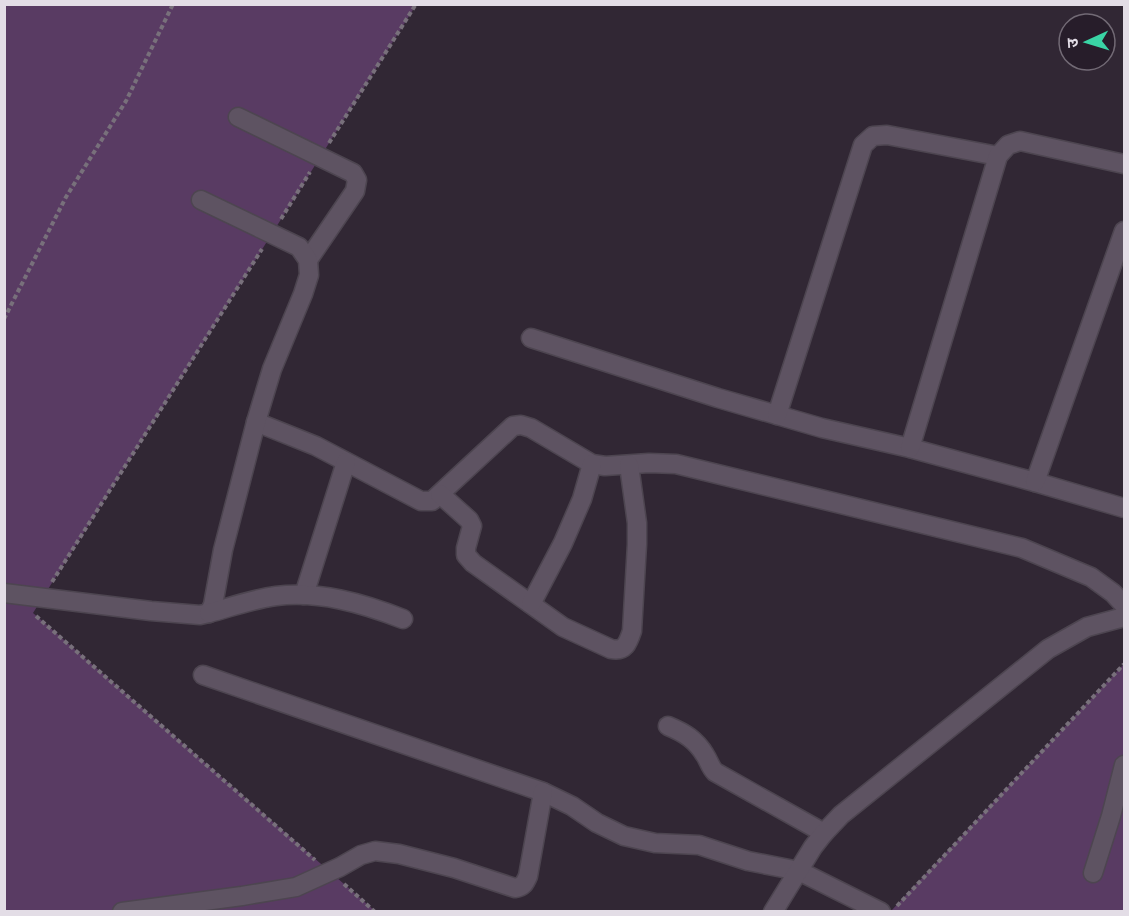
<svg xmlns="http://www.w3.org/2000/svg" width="1129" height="916" font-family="'IBM Plex Sans','Noto Sans Devanagari',sans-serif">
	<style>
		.green { fill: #593b63 }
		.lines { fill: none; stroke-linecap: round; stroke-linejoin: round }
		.minor-casing { stroke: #4d4550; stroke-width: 21 }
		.path { stroke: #78707b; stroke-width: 4; stroke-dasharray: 4.5 3; stroke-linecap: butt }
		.minor { stroke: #5e5362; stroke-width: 18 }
	</style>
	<rect width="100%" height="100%" fill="#312734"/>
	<g class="green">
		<polygon points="5,5 416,5 33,613 375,911 5,912"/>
		<polygon points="1124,664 1124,911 891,911"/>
	</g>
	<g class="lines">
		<g class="minor-casing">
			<g id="minor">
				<polyline points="238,117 353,173 357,180 355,191 308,260"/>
				<polyline points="531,338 718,398 822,428 910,448 1035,482 1124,508"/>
				<polyline points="777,415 863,145 873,136 887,135 998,156"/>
				<polyline points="256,422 316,446 421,501 432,501 513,426 521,425 531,428 592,464 605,466 649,463 676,464 1022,548 1091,577 1113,593 1124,605"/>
				<polyline points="910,448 998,156 1008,145 1020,141 1124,164"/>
				<polyline points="1035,482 1124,231"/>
				<path d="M440,494L469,520L472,526L466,548V555L473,563L563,627L611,649C625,652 628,643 632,631L637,544V523L629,465"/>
				<polyline points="4,593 151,611 200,615 209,613 213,605 223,550 256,422 272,369 303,294 309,275 308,260 299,247 201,200"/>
				<polyline points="304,595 346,462"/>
				<polyline points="531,604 563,543 582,499 592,464"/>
				<path d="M209,613C231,607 253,599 276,596C320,591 362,603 403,619"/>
				<polyline points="203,675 543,792 572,806 597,823 624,836 655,843 699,845 748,861 799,871 881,912"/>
				<path d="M668,726C685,733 696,740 705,755C709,761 710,767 715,772L824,833"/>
				<polyline points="1093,873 1111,816 1124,765"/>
				<path d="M122,912L242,896L296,887L340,867L361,855L375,851L399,854L454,868L515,888C523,887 525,883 528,876L543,792"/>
				<polyline points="773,912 813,847 824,833 841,815 1048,649 1087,627 1124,617"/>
			</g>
		</g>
		<g class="path">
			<polyline points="329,143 416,4"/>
			<polyline points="281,219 310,172"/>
			<polyline points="4,319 66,197 126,101 173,4"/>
			<polyline points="52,582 262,249"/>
			<polyline points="36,616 315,860"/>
			<polyline points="344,884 375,912"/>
			<polyline points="897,906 1124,664"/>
		</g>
		<use href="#minor" class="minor"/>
	</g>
	<rect width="1129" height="916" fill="none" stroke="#e3dde6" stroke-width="12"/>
	<g transform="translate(1087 42) rotate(266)"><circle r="28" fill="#271d2a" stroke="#726a75" stroke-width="1.5"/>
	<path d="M0-4.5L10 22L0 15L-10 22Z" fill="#3ad4a5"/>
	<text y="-9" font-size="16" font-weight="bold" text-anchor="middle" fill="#e3dde6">उ</text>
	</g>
</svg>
